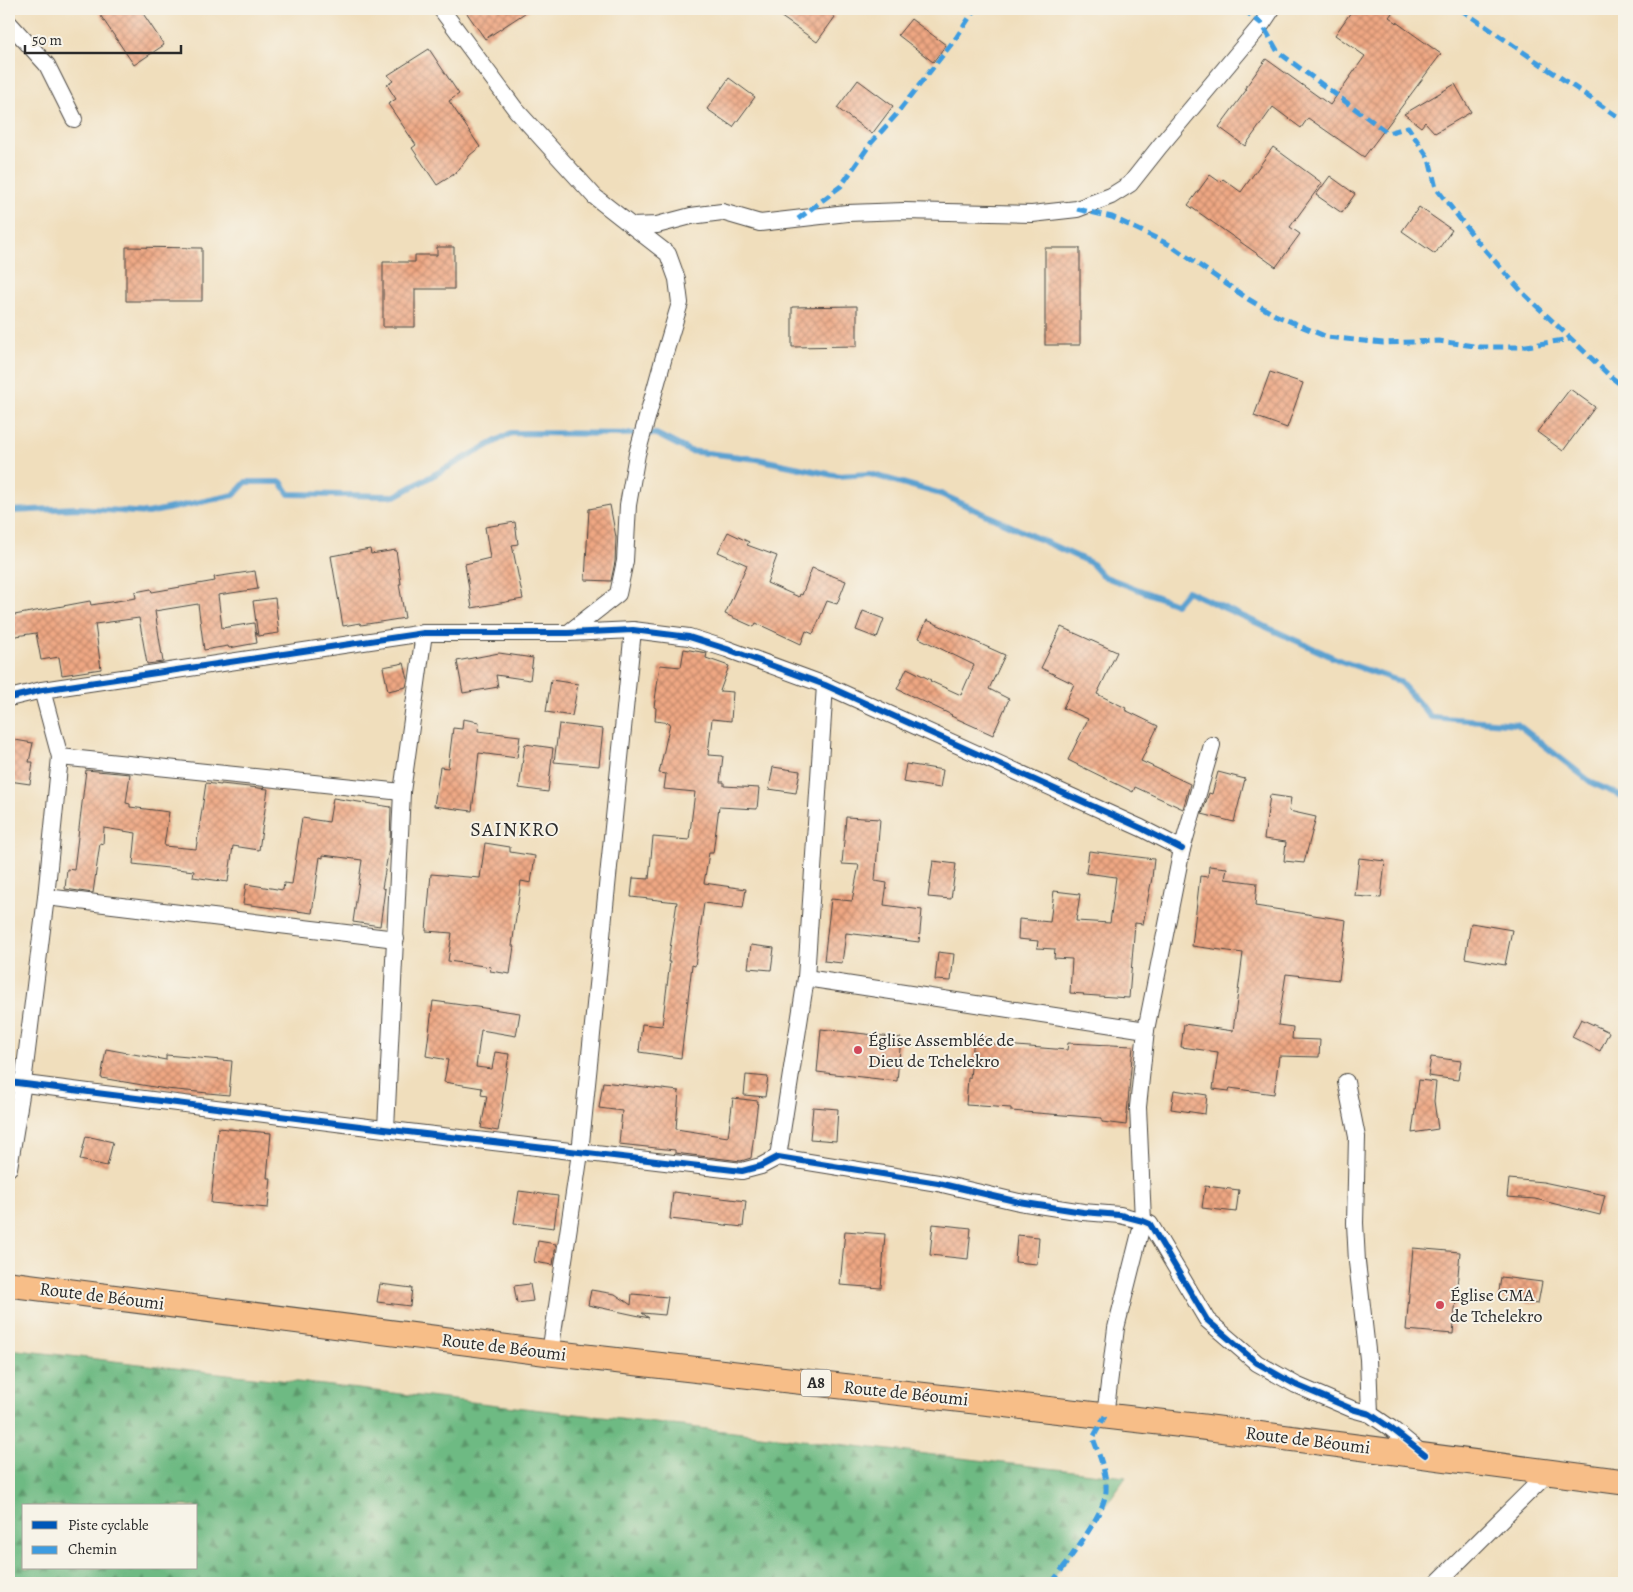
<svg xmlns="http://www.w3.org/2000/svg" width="1633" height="1592" font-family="Alegreya,serif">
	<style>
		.forest { fill: url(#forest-firs); stroke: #4c7257; fill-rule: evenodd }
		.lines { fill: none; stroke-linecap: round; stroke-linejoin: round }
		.stream { stroke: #5ba1d0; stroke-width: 6 }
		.building { fill: url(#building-cross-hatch) }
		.minor-casing { stroke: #494641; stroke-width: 18 }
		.primary-casing { stroke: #494641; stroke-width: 27 }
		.minor { stroke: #fff; stroke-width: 16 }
		.primary { stroke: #f7be88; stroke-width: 25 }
		.quiet { stroke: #3d9ce1; stroke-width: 5; stroke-dasharray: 10 5; stroke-linecap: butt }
		.cycleway-casing { stroke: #f7f3e8; stroke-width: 9 }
		.cycleway { stroke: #0057b8; stroke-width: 6 }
		.poi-dot { fill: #d1495b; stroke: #f7f3e8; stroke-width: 2 }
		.labels { text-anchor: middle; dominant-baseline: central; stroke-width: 4; stroke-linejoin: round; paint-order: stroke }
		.shield { fill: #f7f3e8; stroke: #686764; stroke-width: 1 }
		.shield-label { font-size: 16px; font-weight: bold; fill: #2b2b2b }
		.poi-label { font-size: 18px; fill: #2b2b2b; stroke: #f7f3e8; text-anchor: start }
		.street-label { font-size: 18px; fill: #2b2b2b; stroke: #f7f3e8 }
		.quarter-label { font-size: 20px; letter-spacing: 1px; fill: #2b2b2b; stroke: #f7f3e8 }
	</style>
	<defs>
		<pattern id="forest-firs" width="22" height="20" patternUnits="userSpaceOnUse" patternTransform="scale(1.25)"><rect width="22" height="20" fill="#6eba83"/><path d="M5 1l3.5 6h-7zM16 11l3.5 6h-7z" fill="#5b976b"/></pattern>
		<pattern id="building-cross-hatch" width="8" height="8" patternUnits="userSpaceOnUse" patternTransform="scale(1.25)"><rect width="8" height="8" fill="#efa783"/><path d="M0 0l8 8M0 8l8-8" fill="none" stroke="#c2886b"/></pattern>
	</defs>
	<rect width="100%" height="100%" fill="#f7f3e8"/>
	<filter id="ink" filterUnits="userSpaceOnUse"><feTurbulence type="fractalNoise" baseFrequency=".02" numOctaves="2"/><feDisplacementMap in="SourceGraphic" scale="10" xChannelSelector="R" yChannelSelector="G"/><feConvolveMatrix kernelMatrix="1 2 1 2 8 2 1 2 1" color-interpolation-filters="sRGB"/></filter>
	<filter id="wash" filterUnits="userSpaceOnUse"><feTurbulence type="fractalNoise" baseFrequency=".0096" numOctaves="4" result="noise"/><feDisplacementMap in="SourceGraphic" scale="20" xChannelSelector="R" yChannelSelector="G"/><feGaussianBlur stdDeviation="1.12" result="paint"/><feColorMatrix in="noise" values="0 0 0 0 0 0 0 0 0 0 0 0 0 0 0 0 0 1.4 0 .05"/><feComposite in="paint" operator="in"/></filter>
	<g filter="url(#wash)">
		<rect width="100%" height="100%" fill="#f0debc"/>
		<path class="forest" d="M9,1349L1126,1477L1050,1583H9ZM24,1506H196V1568H24Z"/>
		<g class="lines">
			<polyline class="stream" points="9,511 78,508 148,513 234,495 246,482 281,482 289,494 395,496 511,433 656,434 690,451 757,459 838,476 870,474 941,494 1091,563 1103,576 1176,604 1187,591 1341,661 1399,681 1431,717 1517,724 1592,783 1624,797"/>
		</g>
		<g id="blocks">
			<g class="building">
				<polygon points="96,9 140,9 164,45 134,65"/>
				<polygon points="464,9 531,9 485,39"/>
				<polygon points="770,9 824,9 835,17 817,42"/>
				<polygon points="1353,9 1395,9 1389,17 1441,54 1364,157 1308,118 1301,128 1273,107 1245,146 1219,127 1247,89 1245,88 1266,59 1330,105 1365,56 1335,35"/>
				<polygon points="911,19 946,45 933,62 898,35"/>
				<polygon points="429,49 459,94 449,101 480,147 470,155 456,173 437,185 412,148 416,145 388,104 396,99 387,85 393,81 388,75"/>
				<polygon points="729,78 755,97 733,127 707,109"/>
				<polygon points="858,80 893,106 872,134 837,108"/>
				<polygon points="1455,84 1471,112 1435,133 1425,122 1421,127 1404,114"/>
				<polygon points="1273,147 1322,183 1290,227 1300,234 1276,267 1188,205 1210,175 1220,182 1223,179 1241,192"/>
				<polygon points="1330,176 1355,194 1342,213 1316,195"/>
				<polygon points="1419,207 1452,230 1435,254 1402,231"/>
				<polygon points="126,247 202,248 202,301 126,301"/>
				<polygon points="437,247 454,247 454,289 415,289 415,327 383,327 383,262 415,262 415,255 437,255"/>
				<rect x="1045" y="248" width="35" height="97"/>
				<polygon points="857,306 857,346 792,347 792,307"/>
				<polygon points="1270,372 1303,383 1287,428 1254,416"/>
				<polygon points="1570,389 1595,407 1563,451 1537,432"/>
				<polygon points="610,505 616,537 615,562 611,581 585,580 589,509"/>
				<polygon points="515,522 518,544 512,545 523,599 472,608 465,564 490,558 485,527"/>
				<polygon points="728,532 749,542 747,545 777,556 767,583 799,597 800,594 802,595 812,568 846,581 837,604 827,601 813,634 806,631 801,644 756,623 754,627 725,614 747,565 718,552"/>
				<polygon points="370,549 371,554 396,550 401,584 399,584 405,618 361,625 360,623 343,626 331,556"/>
				<polygon points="255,571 258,589 218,595 222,628 254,623 257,643 229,648 228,646 204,650 198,604 155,611 163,662 147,664 139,618 95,624 101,669 62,675 59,657 41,660 36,633 9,637 9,616 90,601 91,605 136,598 135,592 151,589 152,592 215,581 214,577"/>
				<polygon points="275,598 279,633 258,636 253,601"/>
				<polygon points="863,611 884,619 877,638 856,630"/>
				<polygon points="927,620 1005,655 989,689 1009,699 993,735 951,716 952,715 897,689 907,668 931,680 930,681 961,695 974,665 919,638"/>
				<polygon points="1061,627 1117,652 1097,694 1126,708 1125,710 1158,726 1141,761 1190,784 1183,809 1135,787 1133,792 1068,760 1088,719 1063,708 1074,684 1041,668"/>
				<polygon points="684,649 707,653 706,658 729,666 720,691 733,692 731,721 712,719 708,755 723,756 720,782 724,782 724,786 759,788 757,809 719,807 713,853 709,853 704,883 746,889 743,908 704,903 695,966 692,965 681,1058 639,1052 642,1024 662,1026 670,962 668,962 677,902 631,897 633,878 649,879 653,837 689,840 695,792 664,789 666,774 659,773 670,723 655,721 656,708 654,707 660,665 681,667"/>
				<polygon points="499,653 533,658 530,680 496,675 498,687 463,693 457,661"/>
				<polygon points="404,663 408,679 406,687 388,691 383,667"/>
				<polygon points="551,680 578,684 572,716 546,712"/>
				<polygon points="463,719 479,722 478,731 520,736 517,758 479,753 472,811 434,806 440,767 448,768 453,728 462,729"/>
				<polygon points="559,724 603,729 599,766 554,762"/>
				<polygon points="9,739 33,743 29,762 33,762 30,784 9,781"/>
				<polygon points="525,744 553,748 548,792 519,788"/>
				<polygon points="906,764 943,770 940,788 903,782"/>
				<polygon points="773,767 800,771 796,793 769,789"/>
				<polygon points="86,770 130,774 126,803 130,804 130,807 169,812 164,846 196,849 206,783 221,785 221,784 268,789 259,850 233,846 228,882 193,877 194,871 133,864 136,833 104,828 103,844 100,843 93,893 65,889 67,869 74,870"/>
				<polygon points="1218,772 1245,779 1234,822 1202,814 1209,793 1212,794"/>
				<polygon points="1270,795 1291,798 1289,811 1316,817 1304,863 1284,861 1286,842 1264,839"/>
				<polygon points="333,798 391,807 390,843 382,888 385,889 380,926 353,922 362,860 323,855 323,858 320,857 312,913 243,904 246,884 283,890 284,883 292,884 302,818 329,822"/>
				<polygon points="846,817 880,819 875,881 887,883 884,905 922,910 919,942 846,933 842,963 824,961 831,899 852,901 859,865 842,864"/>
				<polygon points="485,843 510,847 510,852 535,856 531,883 521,881 512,946 514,946 510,974 490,971 491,967 448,961 452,933 426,931 431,874 480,878"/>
				<polygon points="1089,851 1154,859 1152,878 1143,924 1135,923 1129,998 1083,995 1084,994 1070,993 1072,959 1054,958 1055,949 1037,948 1038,941 1018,939 1019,919 1050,922 1054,891 1080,894 1076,921 1110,923 1116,877 1086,873"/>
				<polygon points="1359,858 1385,861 1381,898 1355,896"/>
				<polygon points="933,861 956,864 951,899 928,897"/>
				<polygon points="1209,866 1227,868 1225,879 1257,883 1255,906 1346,920 1339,980 1286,974 1278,1025 1293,1027 1292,1039 1320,1040 1319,1057 1279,1056 1274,1094 1230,1088 1229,1091 1213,1089 1218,1052 1181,1047 1184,1024 1233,1031 1243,953 1192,946 1200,876 1208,877"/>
				<polygon points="1471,923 1512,930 1505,965 1465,958"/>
				<polygon points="751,945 774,948 771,970 748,968"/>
				<polygon points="938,952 954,954 951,981 935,980"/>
				<polygon points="433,1001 520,1013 516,1036 481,1030 476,1067 492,1069 495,1052 509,1054 502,1104 503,1104 498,1131 481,1128 487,1096 481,1095 482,1088 444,1082 448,1060 426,1056"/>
				<polygon points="1581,1019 1609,1032 1600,1051 1572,1037"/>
				<polygon points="821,1029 901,1038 897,1081 817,1072"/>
				<polygon points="974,1037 992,1038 992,1044 1067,1050 1068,1043 1133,1046 1126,1125 1102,1122 1102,1118 1011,1111 1011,1108 966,1105 968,1078 970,1078"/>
				<polygon points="106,1049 166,1060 166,1055 232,1061 229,1095 166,1089 101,1078"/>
				<polygon points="1431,1057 1461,1061 1458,1080 1428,1076"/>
				<polygon points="746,1075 768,1077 765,1097 744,1095"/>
				<polygon points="1419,1080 1436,1082 1434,1101 1438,1129 1412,1133"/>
				<polygon points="603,1082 679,1091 676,1129 728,1137 733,1098 758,1101 751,1158 741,1161 675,1153 675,1150 619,1144 622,1111 599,1108"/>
				<polygon points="1174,1090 1207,1095 1205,1114 1171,1109"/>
				<polygon points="813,1107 838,1109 836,1141 810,1139"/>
				<polygon points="218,1128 271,1133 267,1178 271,1178 268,1208 211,1203"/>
				<polygon points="86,1136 113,1142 107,1166 80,1160"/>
				<polygon points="1509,1179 1543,1182 1605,1195 1600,1215 1535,1199 1507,1197"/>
				<polygon points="1205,1186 1239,1190 1236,1212 1202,1208"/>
				<polygon points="519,1191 558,1196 554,1228 514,1223"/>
				<polygon points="673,1192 746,1201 743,1227 670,1219"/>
				<polygon points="933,1224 971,1228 968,1259 930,1255"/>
				<polygon points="845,1231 885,1234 881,1288 840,1285"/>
				<polygon points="1017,1235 1039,1237 1037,1264 1015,1262"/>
				<polygon points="538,1241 556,1244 553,1265 534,1262"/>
				<polygon points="1413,1248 1460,1252 1453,1334 1406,1330"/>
				<polygon points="1501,1277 1542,1282 1538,1304 1498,1299"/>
				<polygon points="380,1284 412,1288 410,1306 377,1302"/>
				<polygon points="530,1284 533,1301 517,1303 514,1286"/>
				<polygon points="591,1290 615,1294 631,1305 632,1294 668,1297 665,1315 642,1313 649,1318 588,1305"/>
			</g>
		</g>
	</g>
	<g filter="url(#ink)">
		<use href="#blocks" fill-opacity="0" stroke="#494641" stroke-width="1"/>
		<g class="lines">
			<g class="minor-casing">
				<g id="minor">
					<polyline points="441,9 516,110 595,197 632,226 657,225 691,216 722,212 760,223 847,213 904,211 1032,214 1077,209 1111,196 1130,184 1160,146 1262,24 1272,9"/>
					<polyline points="9,23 47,65 74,119"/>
					<polyline points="568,633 618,594 625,561 628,505 637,454 665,353 680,303 677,279 668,254 632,226"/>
					<polyline points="9,698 42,690 424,633 568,633 633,630 689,637 727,649 825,685 1141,828 1182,849"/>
					<polyline points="60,757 402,792"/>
					<polyline points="46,897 396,939"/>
					<polyline points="806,978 1146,1030"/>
					<polyline points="9,1082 408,1132 742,1171 761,1166 778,1157 938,1183 1019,1202 1083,1212 1120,1215 1143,1221 1150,1224 1207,1320 1257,1363 1296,1385 1352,1409 1370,1414 1392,1429 1424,1455"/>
					<polyline points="1346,1082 1357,1137 1355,1223 1357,1262 1368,1359 1370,1414"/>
					<polyline points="386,1129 402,792 424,633"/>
					<polyline points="778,1157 806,978 825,685"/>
					<polyline points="9,1168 23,1083 46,897 60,757 42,690"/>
					<polyline points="550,1353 580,1153 633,630"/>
					<polyline points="1105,1416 1116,1328 1143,1221 1138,1107 1146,1030 1182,849 1212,745"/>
					<polyline points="1437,1583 1549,1472"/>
				</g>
			</g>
			<g class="primary-casing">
				<polyline id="primary" points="9,1284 550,1353 1203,1427 1624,1482"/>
			</g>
			<use href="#minor" class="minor"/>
			<use href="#primary" class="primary"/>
			<g class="quiet">
				<polyline points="1243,9 1262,24 1278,52 1388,133 1408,127 1429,159 1436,188 1478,242 1523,293 1611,377 1624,387"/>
				<polyline points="1460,9 1624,121"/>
				<polyline points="1077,209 1112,217 1170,245 1248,299 1275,315 1327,337 1383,343 1439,341 1481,347 1520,347 1570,339"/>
				<polyline points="798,219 841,186 871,143 896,115 956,38 975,9"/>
				<path d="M1052,1583C1066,1563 1105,1514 1106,1491C1107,1473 1099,1455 1093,1438L1105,1416"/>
			</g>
			<g class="cycleway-casing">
				<g id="cycleway">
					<polyline points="9,698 42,690 424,633 568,633 633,630 689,637 727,649 825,685 1141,828 1182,849"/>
					<polyline points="9,1082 408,1132 742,1171 761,1166 778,1157 938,1183 1019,1202 1083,1212 1120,1215 1143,1221 1150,1224 1207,1320 1257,1363 1296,1385 1352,1409 1370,1414 1392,1429 1425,1455"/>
				</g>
			</g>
			<use href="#cycleway" class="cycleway"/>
		</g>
	</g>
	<g class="poi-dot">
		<circle cx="858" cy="1050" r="5"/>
		<circle cx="1440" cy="1305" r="5"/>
	</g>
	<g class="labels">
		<rect class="shield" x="801" y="1369.5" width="30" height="27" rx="4"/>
		<g class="shield-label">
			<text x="816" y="1383">A8</text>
		</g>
		<g class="poi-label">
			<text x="868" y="1040">Église Assemblée de<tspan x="868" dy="21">Dieu de Tchelekro</tspan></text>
			<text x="1450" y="1295">Église CMA<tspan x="1450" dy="21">de Tchelekro</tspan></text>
		</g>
		<g class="street-label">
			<text transform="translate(102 1296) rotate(7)">Route de Béoumi</text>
			<text transform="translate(504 1347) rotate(7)">Route de Béoumi</text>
			<text transform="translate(906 1393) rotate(6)">Route de Béoumi</text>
			<text transform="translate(1308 1440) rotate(7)">Route de Béoumi</text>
		</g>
		<g class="quarter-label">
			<text x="515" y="829">SAINKRO</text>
		</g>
	</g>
	<rect width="1633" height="1592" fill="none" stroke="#f7f3e8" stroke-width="30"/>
	<rect x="22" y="1504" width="175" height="65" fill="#f7f3e8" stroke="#a5a39c"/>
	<rect x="32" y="1521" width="25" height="8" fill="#0057b8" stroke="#a5a39c"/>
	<text x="68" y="1530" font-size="15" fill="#2b2b2b">Piste cyclable</text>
	<rect x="32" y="1546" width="25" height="8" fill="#3d9ce1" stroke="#a5a39c"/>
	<text x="68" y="1554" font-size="15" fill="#2b2b2b">Chemin</text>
	<path d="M25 45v8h156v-8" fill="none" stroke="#2b2b2b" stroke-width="2.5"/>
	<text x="32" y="45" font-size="15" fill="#2b2b2b" stroke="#f7f3e8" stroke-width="4" paint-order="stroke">50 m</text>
</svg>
